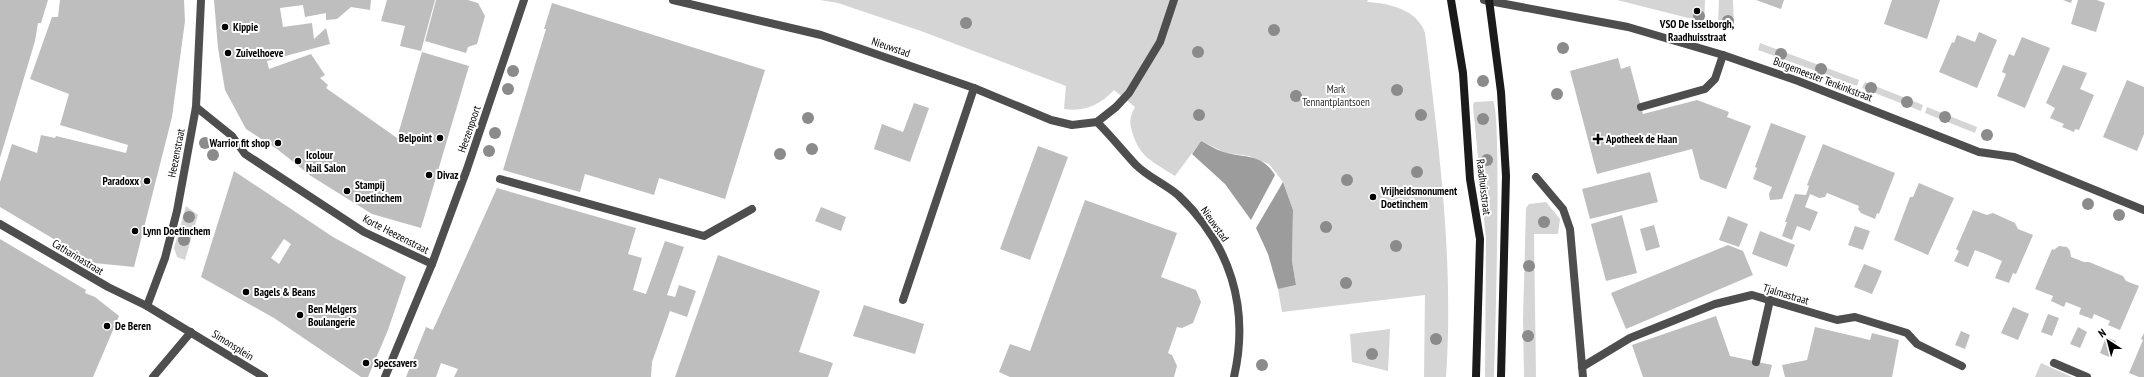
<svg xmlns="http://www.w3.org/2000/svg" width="2144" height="377" font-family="'PT Sans Narrow',sans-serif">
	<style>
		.green { fill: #d5d5d5 }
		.water { fill: #9c9c9c }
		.building { fill: #bebebe; fill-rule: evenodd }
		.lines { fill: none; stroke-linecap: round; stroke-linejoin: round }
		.lane { stroke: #4e4e4e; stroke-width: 8 }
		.street { stroke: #4e4e4e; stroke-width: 8 }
		.secondary { stroke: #1b1b1b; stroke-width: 8 }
		.tree { fill: #8b8b8b }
		.poi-dot { fill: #000; stroke: #fff; stroke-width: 1.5 }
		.labels { text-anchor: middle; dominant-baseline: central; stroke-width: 4; stroke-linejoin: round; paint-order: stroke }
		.poi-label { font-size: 11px; font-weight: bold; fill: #000; stroke: #fff; text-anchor: start }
		.street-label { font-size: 11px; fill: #000; stroke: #fff }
		.park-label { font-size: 11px; fill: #2c2c2c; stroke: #fff }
	</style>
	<rect width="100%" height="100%" fill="#fff"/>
	<g class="green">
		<path d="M820,0H1368L1367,2C1389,3 1418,10 1425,33C1439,147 1454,261 1446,377H1424L1425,295L1282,312L1278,289L1296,285L1292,261L1293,210L1283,182L1269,164L1249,156L1226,153L1201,141L1175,176C1154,162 1139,158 1132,131C1129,122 1130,116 1135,107L1114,90C1100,105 1085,112 1064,109L1066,86L921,31L838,3Z"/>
		<polygon points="1617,0 1705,0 1704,22"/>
		<polygon points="1719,0 1733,0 1734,29 1718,24"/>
		<polygon points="1760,43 1859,80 1857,86 1758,50"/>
		<polygon points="1865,82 1923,105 1921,111 1862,88"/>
		<path d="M1493,101C1502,113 1495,344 1494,377H1485L1486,239L1473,106L1474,102Z"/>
		<polygon points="1927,107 1977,127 1975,133 1925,113"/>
		<polygon points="1546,202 1560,219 1558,234 1534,234 1536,377 1524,377 1523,319 1526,208 1529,204"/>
		<polygon points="186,206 198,215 185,260 177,257 174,248"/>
		<polygon points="1390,329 1388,371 1352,362 1350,334"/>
		<polygon points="2041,363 2072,377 2035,377"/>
	</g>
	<g class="water">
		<path d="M1201,141C1209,145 1218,151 1227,153C1247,158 1262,154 1275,175L1251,220L1225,184L1192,154Z"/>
		<polygon points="1283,182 1293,210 1292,261 1296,285 1278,289 1268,254 1256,228"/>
	</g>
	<g class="building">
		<polygon points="0,0 48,0 41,23 38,23 35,41 0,158"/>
		<polygon points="60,0 184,0 185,21 172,117 134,267 94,263 0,207 0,182 12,144 37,153 41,135 55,138 56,136 126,153 128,145 60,125 69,94 30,79 52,17 58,17"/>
		<polygon points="214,0 371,0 370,10 351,7 337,19 326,20 326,13 305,17 303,5 280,8 283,27 312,23 314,39 326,28 330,44 267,61 269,69 311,54 325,75 320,78 328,85 326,88 397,138 422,52 469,66 421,228 372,214 311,176 277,149 246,129 225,90 218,48"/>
		<polygon points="387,0 435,0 421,51 400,46 405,26 381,21"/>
		<polygon points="436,0 468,0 478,3 485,16 477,44 468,47 466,53 425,41"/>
		<polygon points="1756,0 1784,0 1781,9"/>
		<polygon points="1892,0 1940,0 1927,39 1884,24"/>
		<polygon points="2063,0 2072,0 2071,3"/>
		<polygon points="2078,0 2097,0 2105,3 2096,32 2071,24"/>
		<polygon points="552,3 765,70 725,199 659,178 654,195 585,174 580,192 503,170 546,29 544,29"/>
		<polygon points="1979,32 1997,40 1977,88 1939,72 1952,42 1954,43 1957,35 1975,42"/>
		<polygon points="2022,37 2050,48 2025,108 1997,96 2006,74 2002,72 2009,54 2014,56"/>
		<polygon points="1618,58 1621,69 1630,66 1643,114 1697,100 1729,112 1727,117 1751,126 1726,189 1700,179 1692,149 1597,174 1570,71"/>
		<polygon points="2063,65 2087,73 2080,89 2094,95 2079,130 2075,129 2074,132 2062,127 2064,124 2050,118 2055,108 2046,103"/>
		<polygon points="2127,80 2144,87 2144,134 2137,151 2103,137"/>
		<polygon points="914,103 929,108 910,162 874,149 882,124 903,132"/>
		<polygon points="1771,123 1806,136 1782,199 1770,200 1769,194 1772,187 1753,179 1757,168 1755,167"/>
		<polygon points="1823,144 1895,173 1879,214 1877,213 1875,219 1861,213 1858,209 1859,206 1827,193 1825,197 1819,198 1810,194 1805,207 1818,212 1810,231 1797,226 1792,240 1782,236 1787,222 1785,222 1795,194 1806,195 1809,186 1807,185"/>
		<polygon points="1038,146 1068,157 1030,260 1000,249"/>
		<path d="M234,171L333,237L406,277L388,330L368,377H361L274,318L201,277ZM284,239L291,244L279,264L271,258Z"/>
		<polygon points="1650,172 1658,202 1590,219 1582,189"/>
		<polygon points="1919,183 1954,198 1928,255 1894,240 1910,197 1913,197"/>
		<polygon points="497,188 636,228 628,254 642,258 633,290 646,294 665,241 684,247 667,295 675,297 679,285 696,291 687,317 670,311 652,362 651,377 454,377 458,369 441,363 436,377 406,377 426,327 433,330"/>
		<polygon points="1085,200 1177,233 1161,277 1196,290 1201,302 1193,323 1182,328 1177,327 1168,353 1172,355 1177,366 1174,377 1010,377 999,372 1010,344 1030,351"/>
		<polygon points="821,207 846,217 841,231 815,221"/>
		<polygon points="1973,210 1987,215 1993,213 2015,223 2018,229 2033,235 2016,274 2013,273 2009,283 1995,278 2002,261 1988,255 1975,250 1968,267 1954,261 1959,251 1956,249"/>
		<polygon points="1622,215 1637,273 1606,281 1591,224"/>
		<polygon points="1728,216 1748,224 1739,247 1719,240"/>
		<polygon points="1654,225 1660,247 1646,251 1640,229"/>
		<polygon points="1855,226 1870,231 1863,250 1848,245"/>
		<polygon points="1760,231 1795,245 1787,267 1752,254"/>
		<polygon points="0,239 86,290 85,293 95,297 119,316 93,377 0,377"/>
		<polygon points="1728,245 1743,251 1753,275 1626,329 1611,293"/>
		<polygon points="2059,246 2067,247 2070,251 2071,257 2084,262 2089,262 2123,276 2126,281 2139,286 2120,330 2108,325 2110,321 2094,314 2092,319 2079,314 2081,308 2066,302 2064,307 2051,301 2053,296 2035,289 2052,249 2054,250"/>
		<polygon points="718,255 820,291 799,352 833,363 828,377 675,377"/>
		<polygon points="1864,264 1882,271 1872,294 1854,287"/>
		<polygon points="864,305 924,324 915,354 853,336"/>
		<polygon points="2013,307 2029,314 2018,340 2001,333"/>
		<polygon points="2048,314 2059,318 2052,336 2041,332"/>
		<polygon points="1716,316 1730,356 1772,365 1769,377 1643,377 1632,345"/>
		<polygon points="1815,327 1870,340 1872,333 1899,340 1892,377 1785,377 1782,365 1807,360"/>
		<polygon points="2078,327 2087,332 2080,348 2070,344"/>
		<polygon points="1961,331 1970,335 1965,349 1955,345"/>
		<polygon points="2144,333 2144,377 2139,377 2129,373 2143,340 2141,339"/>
		<polygon points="2106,337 2116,341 2109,357 2100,353"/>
	</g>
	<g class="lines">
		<g class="lane">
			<polyline points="1641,107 1705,89 1715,79 1723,55"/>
			<polyline points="500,179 704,236 752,209"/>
			<polyline points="903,300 974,88"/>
			<polyline points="1756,362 1770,300"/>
			<polyline points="2054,363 2087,377"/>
			<polyline points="1582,367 1630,338 1715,304 1752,295 1837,320 1855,317 1907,333 1917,344 1962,366"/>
		</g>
		<g class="street">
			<polyline points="673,0 821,35 974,88 1051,120 1072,125 1097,122 1116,107 1129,93 1160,42 1174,0"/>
			<polyline points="1484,0 1628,27 1723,55 1798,81 1979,152 2014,157 2144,210"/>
			<polyline points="196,107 232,136 245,154 364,232 432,264 385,377"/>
			<path d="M1097,122C1111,136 1123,151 1136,165C1148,177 1165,184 1178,195C1230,244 1250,307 1234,377"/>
			<polyline points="1536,177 1563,209 1570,229 1583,377"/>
			<polyline points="0,224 108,287 147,306 264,377"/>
			<polyline points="432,264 467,169 524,0"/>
			<polyline points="147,306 165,258 177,211 196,107 201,0"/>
			<polyline points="153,377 191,332"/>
		</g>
		<g class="secondary">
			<polyline points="1451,0 1463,73 1470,179 1480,239 1476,377"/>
			<polyline points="1489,0 1501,92 1506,176 1501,377"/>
		</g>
	</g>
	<g class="tree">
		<circle cx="1699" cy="16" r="6"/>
		<circle cx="1728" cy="21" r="6"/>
		<circle cx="966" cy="23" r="6"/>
		<circle cx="1274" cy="30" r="6"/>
		<circle cx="1563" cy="48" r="6"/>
		<circle cx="1198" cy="52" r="6"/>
		<circle cx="1781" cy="54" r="6"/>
		<circle cx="1821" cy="69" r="6"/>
		<circle cx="513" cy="71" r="6"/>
		<circle cx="1483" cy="81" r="6"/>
		<circle cx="1871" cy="88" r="6"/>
		<circle cx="508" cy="89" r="6"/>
		<circle cx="1397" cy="90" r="6"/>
		<circle cx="1557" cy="94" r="6"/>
		<circle cx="1296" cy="96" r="6"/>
		<circle cx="1907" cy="102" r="6"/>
		<circle cx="1199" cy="115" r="6"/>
		<circle cx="1421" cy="115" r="6"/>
		<circle cx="1945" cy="117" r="6"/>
		<circle cx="808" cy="118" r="6"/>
		<circle cx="1483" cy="119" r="6"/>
		<circle cx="495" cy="133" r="6"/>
		<circle cx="1987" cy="135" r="6"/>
		<circle cx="205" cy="143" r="6"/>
		<circle cx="812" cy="149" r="6"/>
		<circle cx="489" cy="151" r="6"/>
		<circle cx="780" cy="154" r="6"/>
		<circle cx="213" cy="155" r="6"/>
		<circle cx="1487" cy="160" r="6"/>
		<circle cx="1417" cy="172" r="6"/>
		<circle cx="1347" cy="180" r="6"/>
		<circle cx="2088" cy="204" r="6"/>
		<circle cx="2119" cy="215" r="6"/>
		<circle cx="189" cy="217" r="6"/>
		<circle cx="1544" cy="222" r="6"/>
		<circle cx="1326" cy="227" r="6"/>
		<circle cx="184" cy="240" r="6"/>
		<circle cx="1396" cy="246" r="6"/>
		<circle cx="1529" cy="266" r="6"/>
		<circle cx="1346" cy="283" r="6"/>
		<circle cx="1528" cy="336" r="6"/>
		<circle cx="1436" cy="339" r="6"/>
		<circle cx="1372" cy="354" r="6"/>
		<circle cx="1262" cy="365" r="6"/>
	</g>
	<g class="poi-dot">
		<circle cx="1697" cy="11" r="4"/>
		<circle cx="225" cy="27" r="4"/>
		<circle cx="228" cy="53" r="4"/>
		<circle cx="440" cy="138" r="4"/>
		<path d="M1596 133h4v4h4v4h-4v4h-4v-4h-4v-4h4z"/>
		<circle cx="278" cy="143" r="4"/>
		<circle cx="298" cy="161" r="4"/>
		<circle cx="429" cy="175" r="4"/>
		<circle cx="147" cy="181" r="4"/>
		<circle cx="347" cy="191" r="4"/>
		<circle cx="1373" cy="197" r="4"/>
		<circle cx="135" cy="231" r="4"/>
		<circle cx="246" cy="292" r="4"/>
		<circle cx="300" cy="315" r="4"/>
		<circle cx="107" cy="326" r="4"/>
		<circle cx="366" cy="363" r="4"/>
	</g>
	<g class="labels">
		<g class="poi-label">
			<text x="1697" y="24" text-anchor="middle">VSO De Isselborgh,<tspan x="1697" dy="13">Raadhuisstraat</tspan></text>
			<text x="233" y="27">Kippie</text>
			<text x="236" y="53">Zuivelhoeve</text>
			<text x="432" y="138" text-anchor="end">Belpoint</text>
			<text x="1606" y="139">Apotheek de Haan</text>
			<text x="270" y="143" text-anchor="end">Warrior fit shop</text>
			<text x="306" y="155">Icolour<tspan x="306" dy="13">Nail Salon</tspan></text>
			<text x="437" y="175">Divaz</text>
			<text x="139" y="181" text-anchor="end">Paradoxx</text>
			<text x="355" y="185">Stampij<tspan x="355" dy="13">Doetinchem</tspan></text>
			<text x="1381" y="191">Vrijheidsmonument<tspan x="1381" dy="13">Doetinchem</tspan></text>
			<text x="143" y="231">Lynn Doetinchem</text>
			<text x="254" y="292">Bagels &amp; Beans</text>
			<text x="308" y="309">Ben Melgers<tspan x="308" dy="13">Boulangerie</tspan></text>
			<text x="115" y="326">De Beren</text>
			<text x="374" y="363">Specsavers</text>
		</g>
		<g class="street-label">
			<text transform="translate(891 47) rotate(19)">Nieuwstad</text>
			<text transform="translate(1823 79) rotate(21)">Burgemeester Tenkinkstraat</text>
			<text transform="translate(469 129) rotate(-71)">Heezenpoort</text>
			<text transform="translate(176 153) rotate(-79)">Heezenstraat</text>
			<text transform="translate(1484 187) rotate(83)">Raadhuisstraat</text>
			<text transform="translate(1215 224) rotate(55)">Nieuwstad</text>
			<text transform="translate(396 234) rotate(27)">Korte Heezenstraat</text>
			<text transform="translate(78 257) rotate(31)">Catharinastraat</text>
			<text transform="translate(1786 294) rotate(17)">Tjalmastraat</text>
			<text transform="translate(233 345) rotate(32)">Simonsplein</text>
		</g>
		<g class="park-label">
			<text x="1336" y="89">Mark<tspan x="1336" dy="13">Tennantplantsoen</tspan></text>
		</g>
	</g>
	<g transform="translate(2108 341) rotate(324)" stroke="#ffffff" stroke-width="3" paint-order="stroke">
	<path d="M0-3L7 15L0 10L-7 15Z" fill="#000000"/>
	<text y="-6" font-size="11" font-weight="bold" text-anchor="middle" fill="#000000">N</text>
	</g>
</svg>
